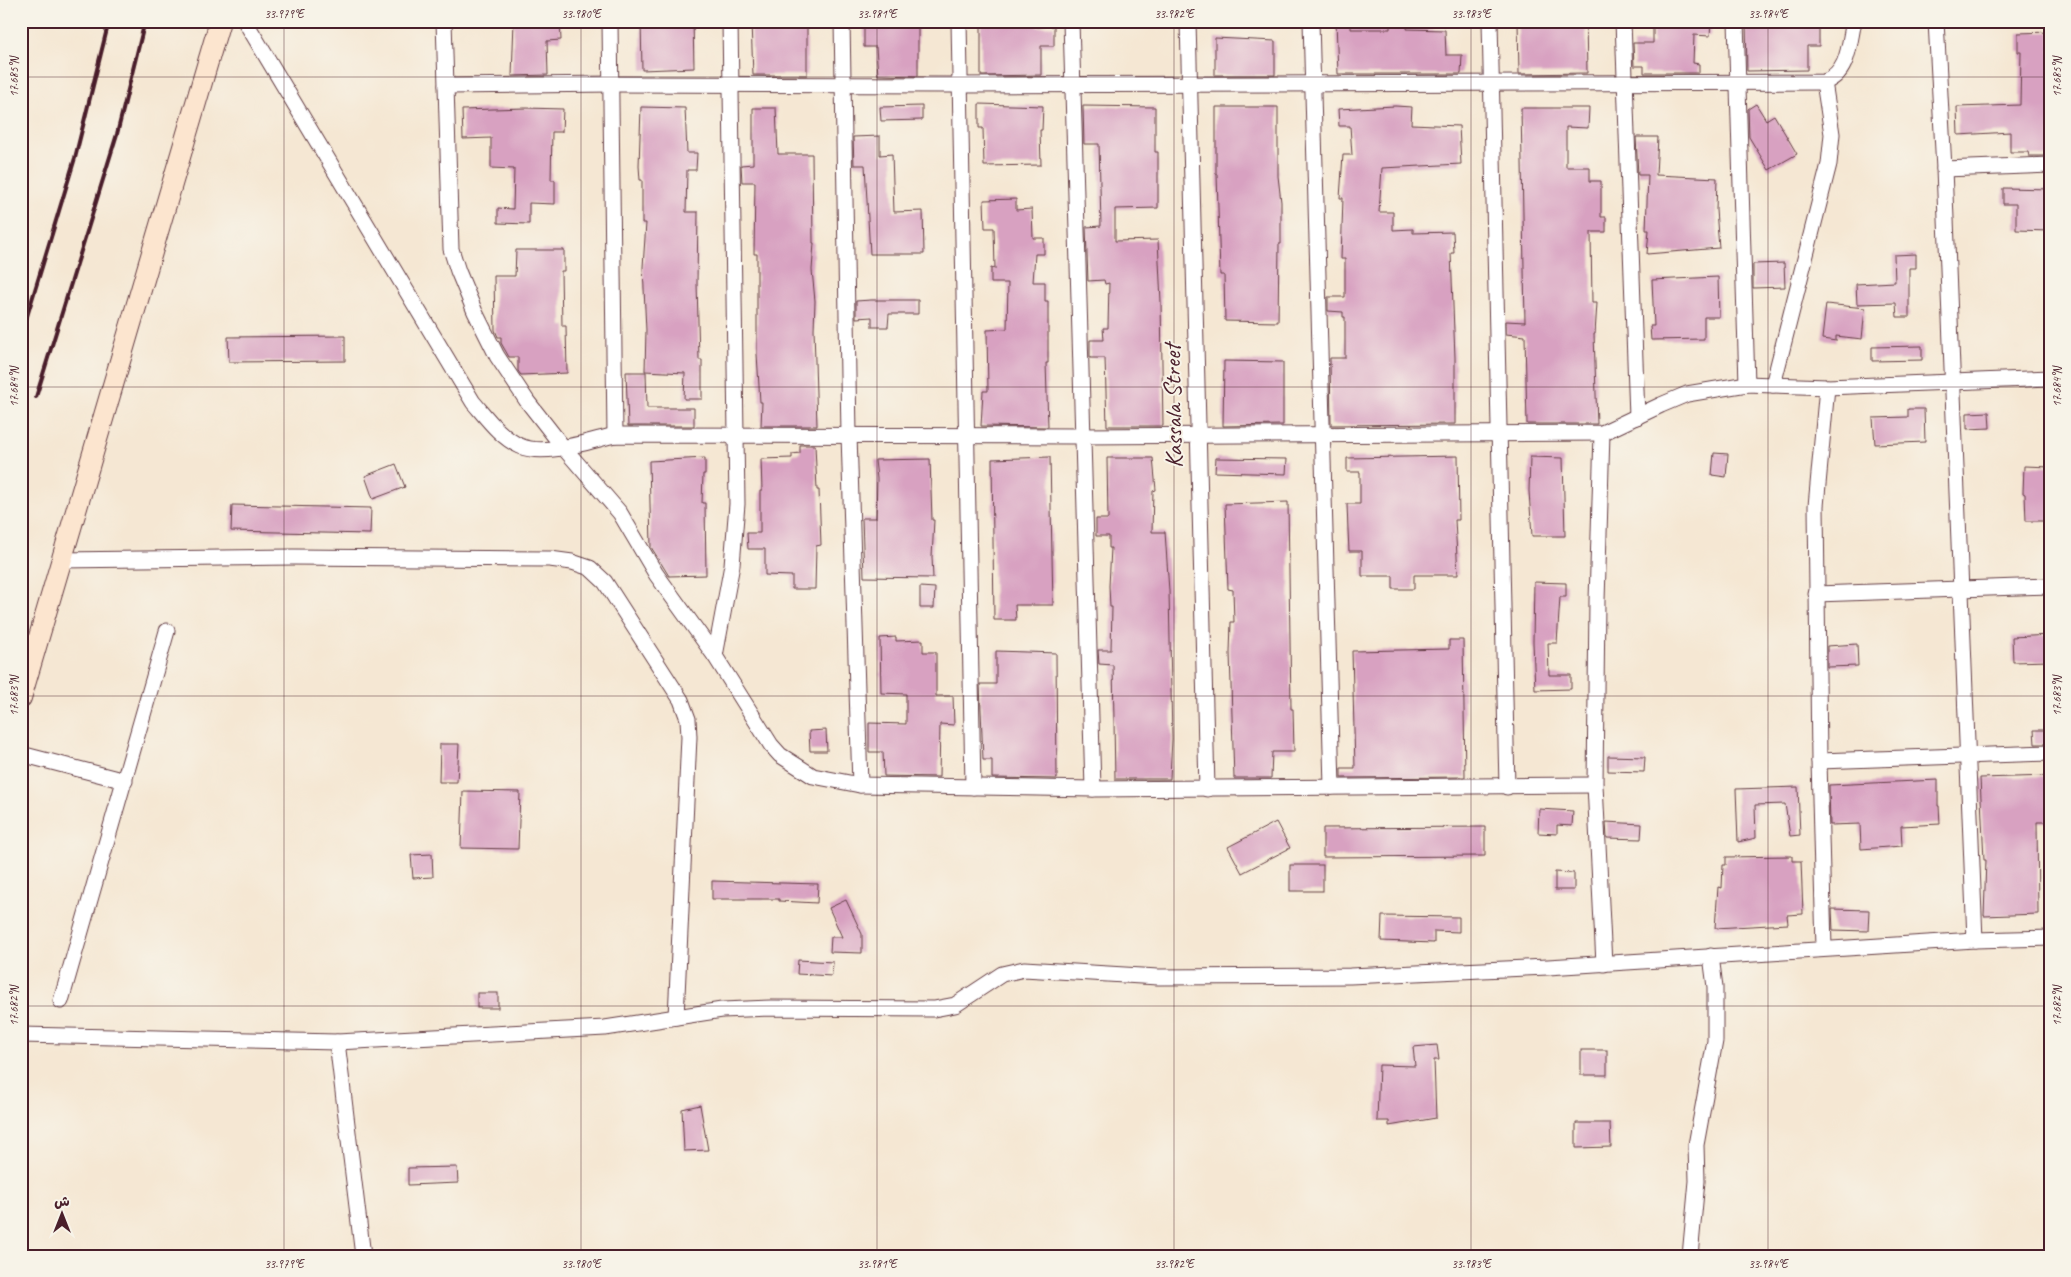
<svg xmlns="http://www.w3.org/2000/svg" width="2071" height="1277" font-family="Caveat,'Playpen Sans Arabic',sans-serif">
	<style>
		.building { fill: #d8a1c1 }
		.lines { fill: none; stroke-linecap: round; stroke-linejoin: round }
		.minor-casing { stroke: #643d44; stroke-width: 17 }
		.secondary-casing { stroke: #643d44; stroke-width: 22 }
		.minor { stroke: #fff; stroke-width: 15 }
		.secondary { stroke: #fce5cf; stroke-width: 20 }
		.rail { stroke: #4a1f2b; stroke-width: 4 }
		.ticks { fill: none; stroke: #4a1f2b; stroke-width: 1; stroke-opacity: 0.45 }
		.labels { text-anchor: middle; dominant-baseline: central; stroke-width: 4; stroke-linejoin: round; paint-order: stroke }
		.street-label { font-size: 25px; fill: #4a1f2b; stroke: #f7f3e8 }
		.neatline { fill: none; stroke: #4a1f2b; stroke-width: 2 }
		.ticks-label { font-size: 12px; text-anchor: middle; fill: #4a1f2b }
	</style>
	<rect width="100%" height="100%" fill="#f7f3e8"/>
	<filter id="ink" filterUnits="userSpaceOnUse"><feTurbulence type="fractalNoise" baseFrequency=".02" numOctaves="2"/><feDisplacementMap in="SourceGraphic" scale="10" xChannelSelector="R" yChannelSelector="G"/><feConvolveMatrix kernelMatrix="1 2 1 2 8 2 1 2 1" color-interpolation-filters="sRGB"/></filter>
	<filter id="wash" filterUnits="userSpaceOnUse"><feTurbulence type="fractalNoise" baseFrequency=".0096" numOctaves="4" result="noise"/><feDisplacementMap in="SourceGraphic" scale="20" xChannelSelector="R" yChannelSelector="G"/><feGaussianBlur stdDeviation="1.12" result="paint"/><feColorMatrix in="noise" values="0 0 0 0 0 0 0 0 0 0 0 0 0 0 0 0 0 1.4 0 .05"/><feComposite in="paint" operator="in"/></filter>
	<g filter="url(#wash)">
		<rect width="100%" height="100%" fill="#f5e7d3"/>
		<g id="blocks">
			<g class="building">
				<polygon points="514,21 560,21 561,40 547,41 548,75 512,76"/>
				<polygon points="641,21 693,21 694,68 642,70"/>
				<polygon points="807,21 807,75 753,75 751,22"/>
				<polygon points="981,21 1037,21 1037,27 1054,26 1054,46 1041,46 1041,75 981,76"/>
				<polygon points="1336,21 1351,21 1351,29 1390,29 1390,21 1408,21 1407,29 1445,30 1446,55 1462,55 1461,74 1338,74"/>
				<polygon points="1518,21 1586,21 1587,73 1519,74"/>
				<polygon points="1653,21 1711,21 1710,36 1694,35 1693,63 1699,64 1699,73 1644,73 1644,66 1634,66 1633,43 1653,43"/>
				<polygon points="1746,21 1772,21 1772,25 1819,25 1819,46 1807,46 1807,70 1747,71"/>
				<polygon points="918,24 918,76 878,75 876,47 864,47 864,25"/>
				<polygon points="2050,32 2050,156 2029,156 2028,152 2010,152 2010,132 1958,135 1957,107 2020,105 2021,52 2018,52 2018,33"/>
				<polygon points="1215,38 1275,41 1275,75 1215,75"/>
				<polygon points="979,104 1043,106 1042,130 1040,130 1041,165 984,166 983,128 979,128"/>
				<polygon points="1756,104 1766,120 1774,115 1797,154 1769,170 1749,137 1748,109"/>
				<polygon points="922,106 922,120 881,121 880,107"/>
				<polygon points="1083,106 1155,107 1155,152 1158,152 1158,208 1115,209 1115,241 1158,240 1161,302 1163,426 1107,426 1105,358 1090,358 1090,340 1104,340 1103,328 1108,328 1109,283 1105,284 1104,280 1088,281 1086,227 1101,226 1099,144 1084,144"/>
				<polygon points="1395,106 1412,107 1411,124 1459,126 1461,164 1382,168 1379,212 1393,212 1393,230 1413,229 1413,233 1453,232 1454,253 1451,253 1455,358 1455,424 1331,425 1330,358 1345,358 1345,317 1343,317 1343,312 1328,311 1328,297 1345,297 1345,259 1341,259 1343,198 1340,198 1343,155 1352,155 1350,126 1339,126 1338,109"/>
				<polygon points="641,107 685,108 687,153 697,153 696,170 687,170 686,212 698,212 697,283 699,360 702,360 702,399 684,399 685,373 645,371 646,330 643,267 646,223 642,223 642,180 640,180 639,166"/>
				<polygon points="1216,107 1278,107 1278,176 1281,202 1281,244 1279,244 1278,322 1225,321 1224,275 1220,275 1217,174 1216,174"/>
				<polygon points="525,108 563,109 562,132 552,132 551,180 555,180 555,204 529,203 529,224 498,223 498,208 513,209 514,169 491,168 491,138 463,139 462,110"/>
				<polygon points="753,108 776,108 778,154 812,154 813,243 814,243 812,270 815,301 814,329 817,426 761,426 762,402 760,402 757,354 757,254 754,254 755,182 742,182 741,165 753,164"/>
				<polygon points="1521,108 1589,108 1588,128 1566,127 1566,167 1590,167 1590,181 1601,181 1601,217 1606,217 1606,232 1591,232 1592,303 1597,303 1595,334 1594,334 1597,424 1527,424 1525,336 1506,334 1506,321 1525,322"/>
				<polygon points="880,136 880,155 892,154 894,212 923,211 924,254 870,254 865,165 854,165 853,137"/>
				<polygon points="1636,137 1658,137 1656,175 1717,178 1716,210 1719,248 1647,254 1649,230 1646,230 1648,175 1638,175"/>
				<polygon points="2003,188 2050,189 2050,231 2016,230 2016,204 2003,204"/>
				<polygon points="1016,199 1016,210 1032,209 1033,238 1044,238 1044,254 1035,254 1033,282 1045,282 1045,301 1048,301 1048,363 1046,363 1048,427 981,426 983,391 988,391 987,330 1007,329 1008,283 991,283 991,268 995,269 994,228 985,228 984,200"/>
				<polygon points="516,250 564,250 564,271 561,271 562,326 566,326 567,373 521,375 518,371 518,357 509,357 501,343 501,337 498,337 495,330 494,276 515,276"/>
				<polygon points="1916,254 1916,268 1909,268 1909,317 1897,317 1896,303 1857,304 1856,284 1895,282 1894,255"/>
				<polygon points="1784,263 1785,287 1753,288 1753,264"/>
				<polygon points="1718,277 1719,317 1704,317 1704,339 1651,340 1650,326 1654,326 1652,280"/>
				<polygon points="871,300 918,300 918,314 889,314 888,327 872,327 872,317 856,318 856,301"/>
				<polygon points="1826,304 1865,308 1862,339 1836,336 1836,341 1822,339"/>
				<polygon points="345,336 345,361 229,362 228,337"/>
				<polygon points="1922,346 1922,360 1872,361 1872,347"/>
				<polygon points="1224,361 1283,362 1283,425 1223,426"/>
				<polygon points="626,372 646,372 647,408 694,408 694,426 628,426"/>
				<polygon points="1908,409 1924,409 1925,442 1875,444 1873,418 1908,417"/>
				<polygon points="1989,412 1990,428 1967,429 1967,413"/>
				<polygon points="800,445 815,445 817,490 819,490 821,545 816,546 815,589 792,589 792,576 765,575 765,549 748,549 747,533 760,533 760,491 762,491 761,459 792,458 792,454 800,453"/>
				<polygon points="1714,453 1728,454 1726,477 1712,475"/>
				<polygon points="1458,456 1459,520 1455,520 1458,575 1414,575 1414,589 1393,589 1393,576 1362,576 1362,551 1349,551 1348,530 1347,504 1360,504 1360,472 1347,472 1347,458"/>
				<polygon points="1050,457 1053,605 1015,605 1016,620 994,620 992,459"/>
				<polygon points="1530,457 1563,458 1565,536 1532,536 1529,491"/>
				<polygon points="705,458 705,474 703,474 702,503 705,503 706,575 669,576 651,547 649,461"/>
				<polygon points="1107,458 1153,458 1156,490 1153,491 1152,532 1165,532 1169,591 1172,739 1170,779 1115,779 1113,665 1099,664 1098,650 1111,650 1112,607 1110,607 1109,586 1111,548 1109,548 1109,536 1096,536 1096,519 1108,519"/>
				<polygon points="1216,458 1287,459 1286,474 1215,472"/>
				<polygon points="930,459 932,520 934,520 932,557 933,578 864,577 862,518 876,518 877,479 875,460"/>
				<polygon points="396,464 405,487 373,499 365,476"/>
				<polygon points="2024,466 2050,467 2050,521 2026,521 2025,494 2023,493"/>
				<polygon points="1288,502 1291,709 1293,709 1294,752 1272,752 1271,778 1234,778 1230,653 1231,622 1234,622 1233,590 1228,589 1225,504"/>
				<polygon points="232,505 371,508 370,534 231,531"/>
				<polygon points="1534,582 1566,583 1566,597 1560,597 1557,643 1548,643 1549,675 1571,675 1571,689 1535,690 1533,642"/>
				<polygon points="920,587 935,588 934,608 920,608"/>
				<polygon points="2050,635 2050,661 2013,662 2012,637"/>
				<polygon points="896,637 896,641 923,640 923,652 936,652 936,696 953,696 954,725 940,724 939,777 884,776 883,752 869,752 869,723 906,724 906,694 881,693 880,638"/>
				<polygon points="1449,640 1463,640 1465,777 1341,778 1341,768 1355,768 1352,651 1449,649"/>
				<polygon points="1857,644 1858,666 1827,667 1827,646"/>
				<polygon points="996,651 1056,653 1057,779 992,778 992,760 983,760 980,684 996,684"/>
				<polygon points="826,730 827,751 810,751 809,731"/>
				<polygon points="2034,730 2050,730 2050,744 2035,744"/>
				<polygon points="440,744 459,744 457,782 439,782"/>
				<polygon points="1608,756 1645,757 1644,772 1608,771"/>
				<polygon points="2050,776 2050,822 2037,822 2038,914 1984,916 1986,860 1984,860 1980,778"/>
				<polygon points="1938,780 1938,806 1939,806 1940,824 1901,826 1902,846 1861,849 1860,824 1830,825 1829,785"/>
				<polygon points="1798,787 1800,835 1790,836 1785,804 1755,805 1756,838 1738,842 1736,789"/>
				<polygon points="463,791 520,792 518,849 461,848"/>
				<polygon points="1539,809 1573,811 1572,826 1557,825 1557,834 1538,833"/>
				<polygon points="1276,822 1290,848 1242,873 1228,847"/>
				<polygon points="1606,822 1642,824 1641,839 1607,838"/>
				<polygon points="1485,827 1485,856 1323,857 1323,828"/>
				<polygon points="432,854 433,877 413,878 411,855"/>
				<polygon points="1792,856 1792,861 1801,861 1803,914 1787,915 1788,924 1715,928 1718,887 1722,888 1723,865 1726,865 1726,857"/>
				<rect x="1290" y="865" width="33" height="26"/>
				<polygon points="1555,872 1574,873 1574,890 1555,890"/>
				<polygon points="712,881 818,884 817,903 779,901 779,899 712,899"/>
				<polygon points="846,900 862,934 862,953 830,952 831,937 842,937 829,908"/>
				<polygon points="1832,909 1869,910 1868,931 1833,930"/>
				<polygon points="1382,916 1459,917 1459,932 1434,931 1434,943 1381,941"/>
				<polygon points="798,960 833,962 832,976 797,974"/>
				<rect x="477" y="993" width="21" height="15"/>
				<polygon points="1437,1045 1439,1060 1434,1060 1436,1118 1389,1126 1389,1121 1377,1121 1379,1065 1415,1066 1413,1047"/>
				<rect x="1581" y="1050" width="26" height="25"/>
				<polygon points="700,1105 708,1150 684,1151 682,1109"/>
				<polygon points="1576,1123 1610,1123 1611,1147 1576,1148"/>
				<polygon points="457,1167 458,1183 408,1185 408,1168"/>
			</g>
		</g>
	</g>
	<g filter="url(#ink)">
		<use href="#blocks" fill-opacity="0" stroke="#643d44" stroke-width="1"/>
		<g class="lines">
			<g class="minor-casing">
				<g id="minor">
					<path d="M245,21L473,402C486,417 501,438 520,446C545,457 589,441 615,435L1083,436L1602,433L1661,405L1687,394L1747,384L1827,387L2050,378"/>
					<polyline points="444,21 451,249 458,271 475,312 497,356 527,401 563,447 620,513 656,574 715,656 771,745 780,755 813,776 860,785 1093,789 1595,785"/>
					<polyline points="610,21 615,435"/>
					<polyline points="842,21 849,435 860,785"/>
					<polyline points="959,21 973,787"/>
					<polyline points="1071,21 1093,789"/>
					<polyline points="1188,21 1207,789"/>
					<polyline points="1311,21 1332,787"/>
					<polyline points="1490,21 1507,787"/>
					<polyline points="1623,21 1637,417"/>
					<polyline points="1736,21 1747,384"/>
					<polyline points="1936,21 1944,169 1975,940"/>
					<path d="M446,86L612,84L959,85L1824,82C1849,74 1849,43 1854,21"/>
					<polyline points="1944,169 2050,165"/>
					<polyline points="1773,385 1829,164 1832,134 1824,82"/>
					<polyline points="1602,433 1597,601 1595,785 1604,964"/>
					<polyline points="61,560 293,557 550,559 572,562 590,568 605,582 681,700 688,719 689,737 676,1017"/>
					<polyline points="1816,594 2050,586"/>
					<polyline points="715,656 732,565 737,504 730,21"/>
					<polyline points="21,754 125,781"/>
					<polyline points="1819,761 2050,753"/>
					<polyline points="1824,948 1819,761 1816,506 1827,387"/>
					<polyline points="61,1001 167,631"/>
					<polyline points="21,1035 337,1042 605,1028 722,1010 771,1008 934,1009 955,1005 1002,974 1024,969 1158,977 1350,976 1548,967 1975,940 2050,938"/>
					<polyline points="337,1042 363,1256"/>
					<polyline points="1690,1256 1697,1181 1696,1145 1715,1041 1715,987 1711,956"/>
				</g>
			</g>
			<g class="secondary-casing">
				<polyline id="secondary" points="21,698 220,21"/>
			</g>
			<use href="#minor" class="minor"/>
			<use href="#secondary" class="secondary"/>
			<g class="rail">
				<polyline points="21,336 75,158 109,21"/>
				<polyline points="36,397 117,134 145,21"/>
			</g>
		</g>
	</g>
	<path class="ticks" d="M284,21V1256M581,21V1256M877,21V1256M1174,21V1256M1471,21V1256M1768,21V1256M21,77H2050M21,387H2050M21,696H2050M21,1006H2050"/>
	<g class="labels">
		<g class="street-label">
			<text transform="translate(1173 406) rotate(-91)">Kassala Street</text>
		</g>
	</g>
	<rect width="2071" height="1277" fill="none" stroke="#f7f3e8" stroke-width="55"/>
	<g transform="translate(62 1214)" stroke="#f7f3e8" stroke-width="4" paint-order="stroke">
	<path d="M0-4L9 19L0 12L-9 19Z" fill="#4a1f2b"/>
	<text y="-8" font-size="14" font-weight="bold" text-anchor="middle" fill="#4a1f2b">ش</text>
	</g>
	<rect x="28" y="28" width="2016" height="1222" class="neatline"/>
	<g class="ticks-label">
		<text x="284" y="18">33.979°E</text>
		<text x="581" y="18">33.980°E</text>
		<text x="877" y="18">33.981°E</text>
		<text x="1174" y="18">33.982°E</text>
		<text x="1471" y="18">33.983°E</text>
		<text x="1768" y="18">33.984°E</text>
		<text transform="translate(14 77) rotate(-90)" y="4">17.685°N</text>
		<text transform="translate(2057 77) rotate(-90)" y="4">17.685°N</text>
		<text transform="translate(14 387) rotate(-90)" y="4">17.684°N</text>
		<text transform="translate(2057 387) rotate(-90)" y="4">17.684°N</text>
		<text transform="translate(14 696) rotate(-90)" y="4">17.683°N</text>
		<text transform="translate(2057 696) rotate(-90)" y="4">17.683°N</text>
		<text transform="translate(14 1006) rotate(-90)" y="4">17.682°N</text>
		<text transform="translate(2057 1006) rotate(-90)" y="4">17.682°N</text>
		<text x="284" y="1268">33.979°E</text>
		<text x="581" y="1268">33.980°E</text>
		<text x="877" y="1268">33.981°E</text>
		<text x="1174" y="1268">33.982°E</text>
		<text x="1471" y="1268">33.983°E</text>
		<text x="1768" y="1268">33.984°E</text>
	</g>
</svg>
